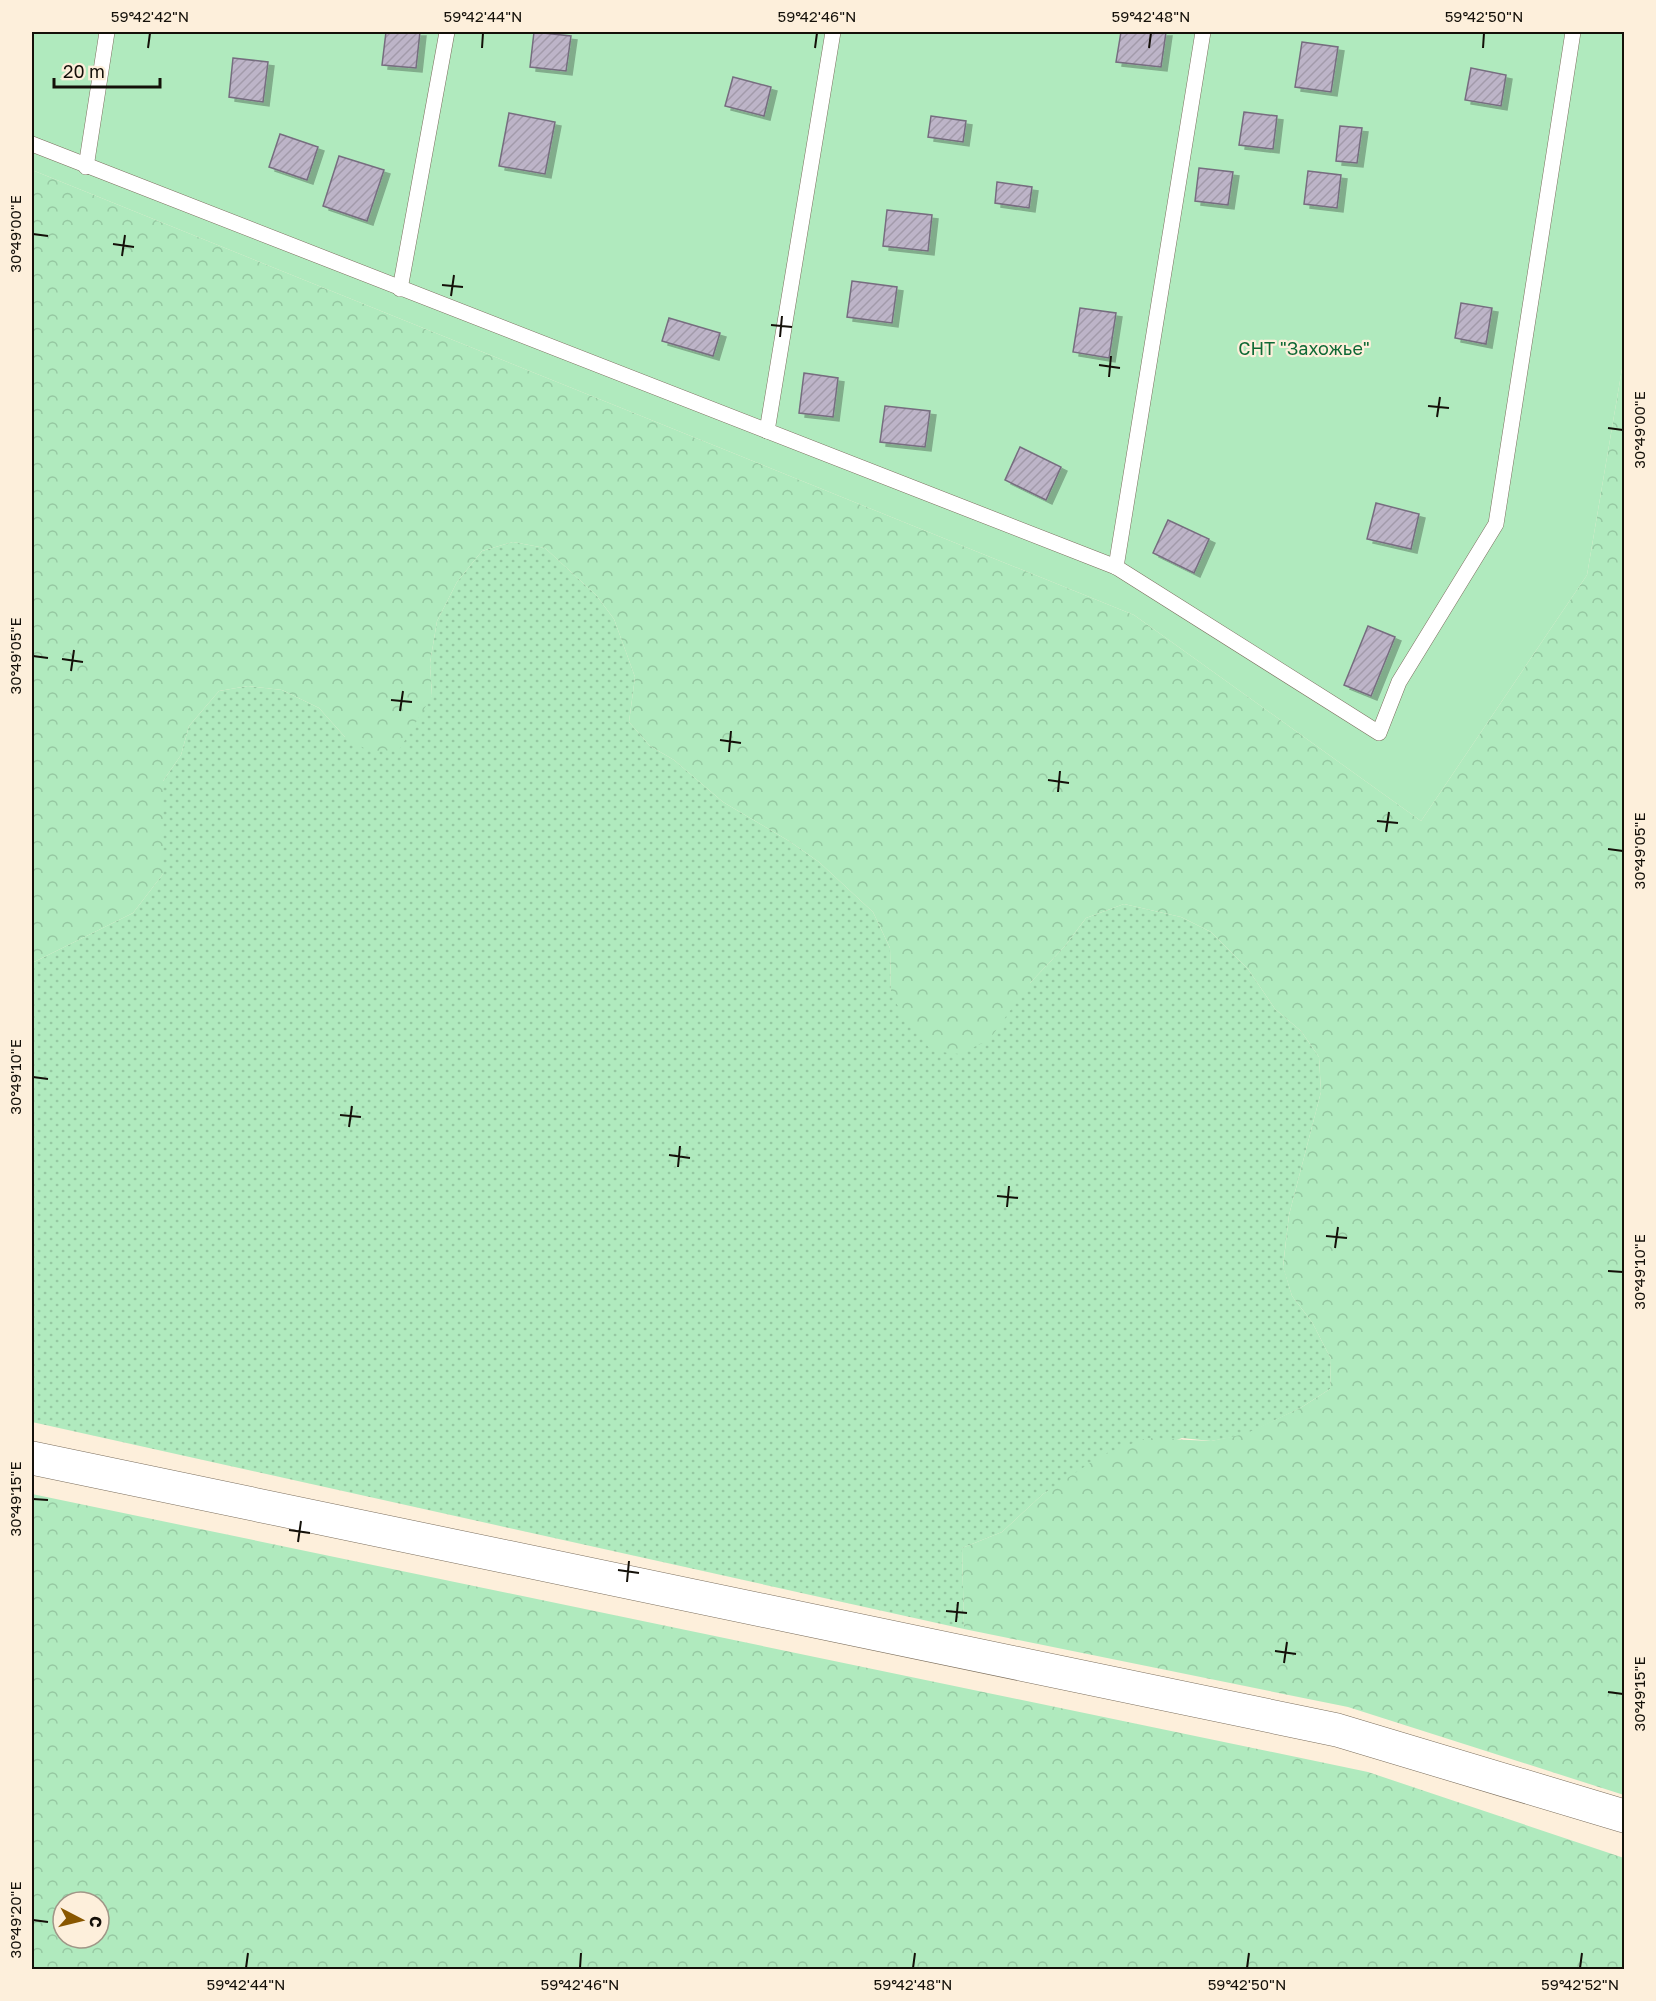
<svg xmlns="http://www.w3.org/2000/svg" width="1656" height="2001" font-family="'Golos Text',sans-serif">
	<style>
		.grass { fill: url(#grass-dots) }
		.forest { fill: url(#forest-crowns); fill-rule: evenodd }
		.green { fill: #b0eabe }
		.building { fill: url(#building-hatch); stroke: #766d7f; stroke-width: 1.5; filter: url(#shadow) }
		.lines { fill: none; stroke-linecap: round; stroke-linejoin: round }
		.lane-casing { stroke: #7b6e5d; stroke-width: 16 }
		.secondary-casing { stroke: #7b6e5d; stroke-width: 34 }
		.lane { stroke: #fff; stroke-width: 15 }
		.secondary { stroke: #fff; stroke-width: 33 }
		.ticks { fill: none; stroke: #141009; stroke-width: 2 }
		.labels { text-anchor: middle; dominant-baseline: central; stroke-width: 4.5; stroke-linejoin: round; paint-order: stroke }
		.park-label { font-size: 18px; fill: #0f6935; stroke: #fdefdb }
		.neatline { fill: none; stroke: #141009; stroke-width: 2 }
		.ticks-label { font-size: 15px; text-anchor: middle; fill: #141009 }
	</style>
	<defs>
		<pattern id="grass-dots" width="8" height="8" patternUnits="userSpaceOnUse" patternTransform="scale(1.5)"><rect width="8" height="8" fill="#b0eabe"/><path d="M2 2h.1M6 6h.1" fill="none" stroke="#96c8a2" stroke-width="1.8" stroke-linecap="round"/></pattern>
		<pattern id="forest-crowns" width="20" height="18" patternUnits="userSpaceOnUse" patternTransform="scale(1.5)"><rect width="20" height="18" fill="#b0eabe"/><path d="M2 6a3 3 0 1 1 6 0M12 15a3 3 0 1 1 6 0" fill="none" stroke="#96c8a2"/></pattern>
		<pattern id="building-hatch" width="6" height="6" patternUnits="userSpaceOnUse" patternTransform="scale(1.5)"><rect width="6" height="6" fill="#bdb4c8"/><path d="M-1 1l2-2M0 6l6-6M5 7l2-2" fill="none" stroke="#a29aaa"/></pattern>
		<filter id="shadow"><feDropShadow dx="6" dy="4" stdDeviation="0" flood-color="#0004"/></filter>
	</defs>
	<rect width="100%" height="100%" fill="#fdefdb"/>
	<polygon class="grass" points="513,542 545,548 596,595 614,619 635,677 629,722 650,746 674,760 723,802 789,841 819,862 873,912 890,948 891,994 1030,983 1065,946 1086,918 1124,904 1181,917 1211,932 1248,969 1275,1009 1301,1031 1319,1057 1321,1092 1289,1215 1283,1266 1292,1296 1312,1322 1331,1359 1330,1389 1302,1407 1245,1435 1211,1441 1182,1438 1074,1476 1043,1494 1002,1532 962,1548 964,1629 32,1422 32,963 133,913 163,874 163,781 181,755 189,726 219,691 248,686 282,690 319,708 345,737 432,696 430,663 437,621 457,582 482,551"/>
	<g class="forest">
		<polygon points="32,170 1134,615 1421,821 1587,575 1624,357 1624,1795 1348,1707 964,1629 962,1548 1002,1532 1043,1494 1104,1454 1147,1438 1211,1441 1245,1434 1302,1407 1330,1389 1331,1359 1312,1322 1292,1296 1283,1267 1289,1215 1321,1092 1319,1057 1301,1031 1275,1009 1248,969 1211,932 1181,917 1124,904 1086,918 1065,946 1030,983 989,1040 959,1054 932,1051 907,1022 891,994 890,948 873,912 819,862 789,841 723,802 674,760 650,746 629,722 635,677 614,619 596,595 545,548 513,542 482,551 457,582 437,621 430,663 432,696 399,750 369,751 345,737 319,708 282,690 248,686 219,691 189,726 181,755 163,781 163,874 133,913 32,963"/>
		<path d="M32,1494L1368,1772L1624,1858V1969H32ZM63,1902H99V1938H63Z"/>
	</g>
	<polygon class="green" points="32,32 1624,32 1624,357 1587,575 1421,821 1134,615 32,170"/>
	<g class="building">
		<polygon points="386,32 420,32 416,68 382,65"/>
		<polygon points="534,32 571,36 566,71 530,67"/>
		<polygon points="1121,32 1166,32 1161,67 1116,62"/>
		<polygon points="1302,42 1338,47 1331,92 1295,87"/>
		<polygon points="233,58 268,62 263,102 229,97"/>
		<polygon points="1471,68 1506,75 1501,106 1465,100"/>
		<polygon points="733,77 771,87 764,116 725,106"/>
		<polygon points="1244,112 1277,116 1273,149 1239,145"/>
		<polygon points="509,113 555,122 545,174 499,166"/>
		<polygon points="931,116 966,121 963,142 928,137"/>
		<polygon points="1340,126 1362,128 1357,163 1336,161"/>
		<polygon points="280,134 318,147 307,180 269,167"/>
		<polygon points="339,156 384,170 367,221 323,206"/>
		<polygon points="1199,168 1233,172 1228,205 1195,201"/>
		<polygon points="1308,171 1341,175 1337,208 1304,204"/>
		<polygon points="997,182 1032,187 1029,208 995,203"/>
		<polygon points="887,210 932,215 928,251 883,246"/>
		<polygon points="852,281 897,287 892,323 847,317"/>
		<polygon points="1461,303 1492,308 1486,344 1455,338"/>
		<polygon points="1080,308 1116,313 1109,358 1073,352"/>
		<polygon points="669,318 720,333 713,356 662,341"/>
		<polygon points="804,373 838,378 833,417 799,413"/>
		<polygon points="885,406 930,411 925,447 880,442"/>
		<polygon points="1020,447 1061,467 1046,500 1005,480"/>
		<polygon points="1376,503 1419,514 1411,549 1367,539"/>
		<polygon points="1168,520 1209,539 1194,573 1153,553"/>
		<polygon points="1368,626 1395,637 1371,696 1344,685"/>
	</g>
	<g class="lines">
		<g class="lane-casing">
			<g id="lane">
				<polyline points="32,144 1116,567 1379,733 1399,682 1496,524 1573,32"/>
				<polyline points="86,167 107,32"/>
				<polyline points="400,289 447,32"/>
				<polyline points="767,431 833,32"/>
				<polyline points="1116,567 1203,32"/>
			</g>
		</g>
		<g class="secondary-casing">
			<polyline id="secondary" points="32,1458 1337,1730 1624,1816"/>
		</g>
		<use href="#lane" class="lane"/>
		<use href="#secondary" class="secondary"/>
	</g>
	<path class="ticks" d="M148,48L150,33M482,48L483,33M815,48L817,33M1149,48L1151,33M1483,48L1484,33M33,234L48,236M113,244L134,247M122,256L125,235M442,285L463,287M451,296L454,275M771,325L792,327M780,337L782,316M1099,365L1120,368M1109,377L1111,356M1428,406L1449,408M1437,417L1440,397M1608,428L1623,430M33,656L48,658M62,659L83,662M71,671L74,650M391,700L412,702M400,711L403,691M720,740L741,743M729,752L731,731M1048,780L1069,783M1058,792L1060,771M1377,821L1398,823M1386,832L1389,812M1608,849L1623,851M33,1077L48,1079M340,1115L361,1117M349,1127L352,1106M669,1155L690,1158M678,1167L680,1146M997,1196L1018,1198M1007,1207L1009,1186M1326,1236L1347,1238M1335,1248L1338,1227M1608,1271L1623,1272M33,1499L48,1500M289,1530L310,1533M298,1542L301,1521M618,1570L639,1573M627,1582L629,1561M946,1611L967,1613M956,1622L958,1602M1275,1651L1296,1654M1284,1663L1287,1642M1608,1692L1623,1694M33,1920L48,1922M246,1968L248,1953M580,1968L581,1953M913,1968L915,1953M1247,1968L1249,1953M1580,1968L1582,1953"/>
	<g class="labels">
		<g class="park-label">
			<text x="1304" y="348">СНТ "Захожье"</text>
		</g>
	</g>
	<rect width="1656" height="2001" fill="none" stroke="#fdefdb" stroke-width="66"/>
	<g transform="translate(81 1920) rotate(97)"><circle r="28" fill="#fdefdb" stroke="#a09687" stroke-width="1.5"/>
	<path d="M0-4.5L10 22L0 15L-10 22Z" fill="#895700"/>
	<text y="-9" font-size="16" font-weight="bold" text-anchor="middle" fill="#141009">С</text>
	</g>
	<path d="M54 78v9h106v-9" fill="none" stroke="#141009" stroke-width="3"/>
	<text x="63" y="78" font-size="18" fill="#141009" stroke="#fdefdb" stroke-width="4.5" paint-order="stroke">20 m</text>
	<rect x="33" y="33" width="1590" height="1935" class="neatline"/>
	<g class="ticks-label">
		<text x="150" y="22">59°42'42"N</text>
		<text x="483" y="22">59°42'44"N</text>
		<text x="817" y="22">59°42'46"N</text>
		<text x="1151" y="22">59°42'48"N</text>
		<text x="1484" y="22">59°42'50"N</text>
		<text transform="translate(16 234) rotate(-90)" y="5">30°49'00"E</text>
		<text transform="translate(1640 430) rotate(-90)" y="5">30°49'00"E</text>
		<text transform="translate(16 656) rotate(-90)" y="5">30°49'05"E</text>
		<text transform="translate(1640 851) rotate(-90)" y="5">30°49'05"E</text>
		<text transform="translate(16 1077) rotate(-90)" y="5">30°49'10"E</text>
		<text transform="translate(1640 1272) rotate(-90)" y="5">30°49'10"E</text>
		<text transform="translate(16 1499) rotate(-90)" y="5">30°49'15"E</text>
		<text transform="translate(1640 1694) rotate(-90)" y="5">30°49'15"E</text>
		<text transform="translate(16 1920) rotate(-90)" y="5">30°49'20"E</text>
		<text x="246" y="1990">59°42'44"N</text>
		<text x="580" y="1990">59°42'46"N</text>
		<text x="913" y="1990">59°42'48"N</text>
		<text x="1247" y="1990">59°42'50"N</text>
		<text x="1580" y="1990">59°42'52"N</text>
	</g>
</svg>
